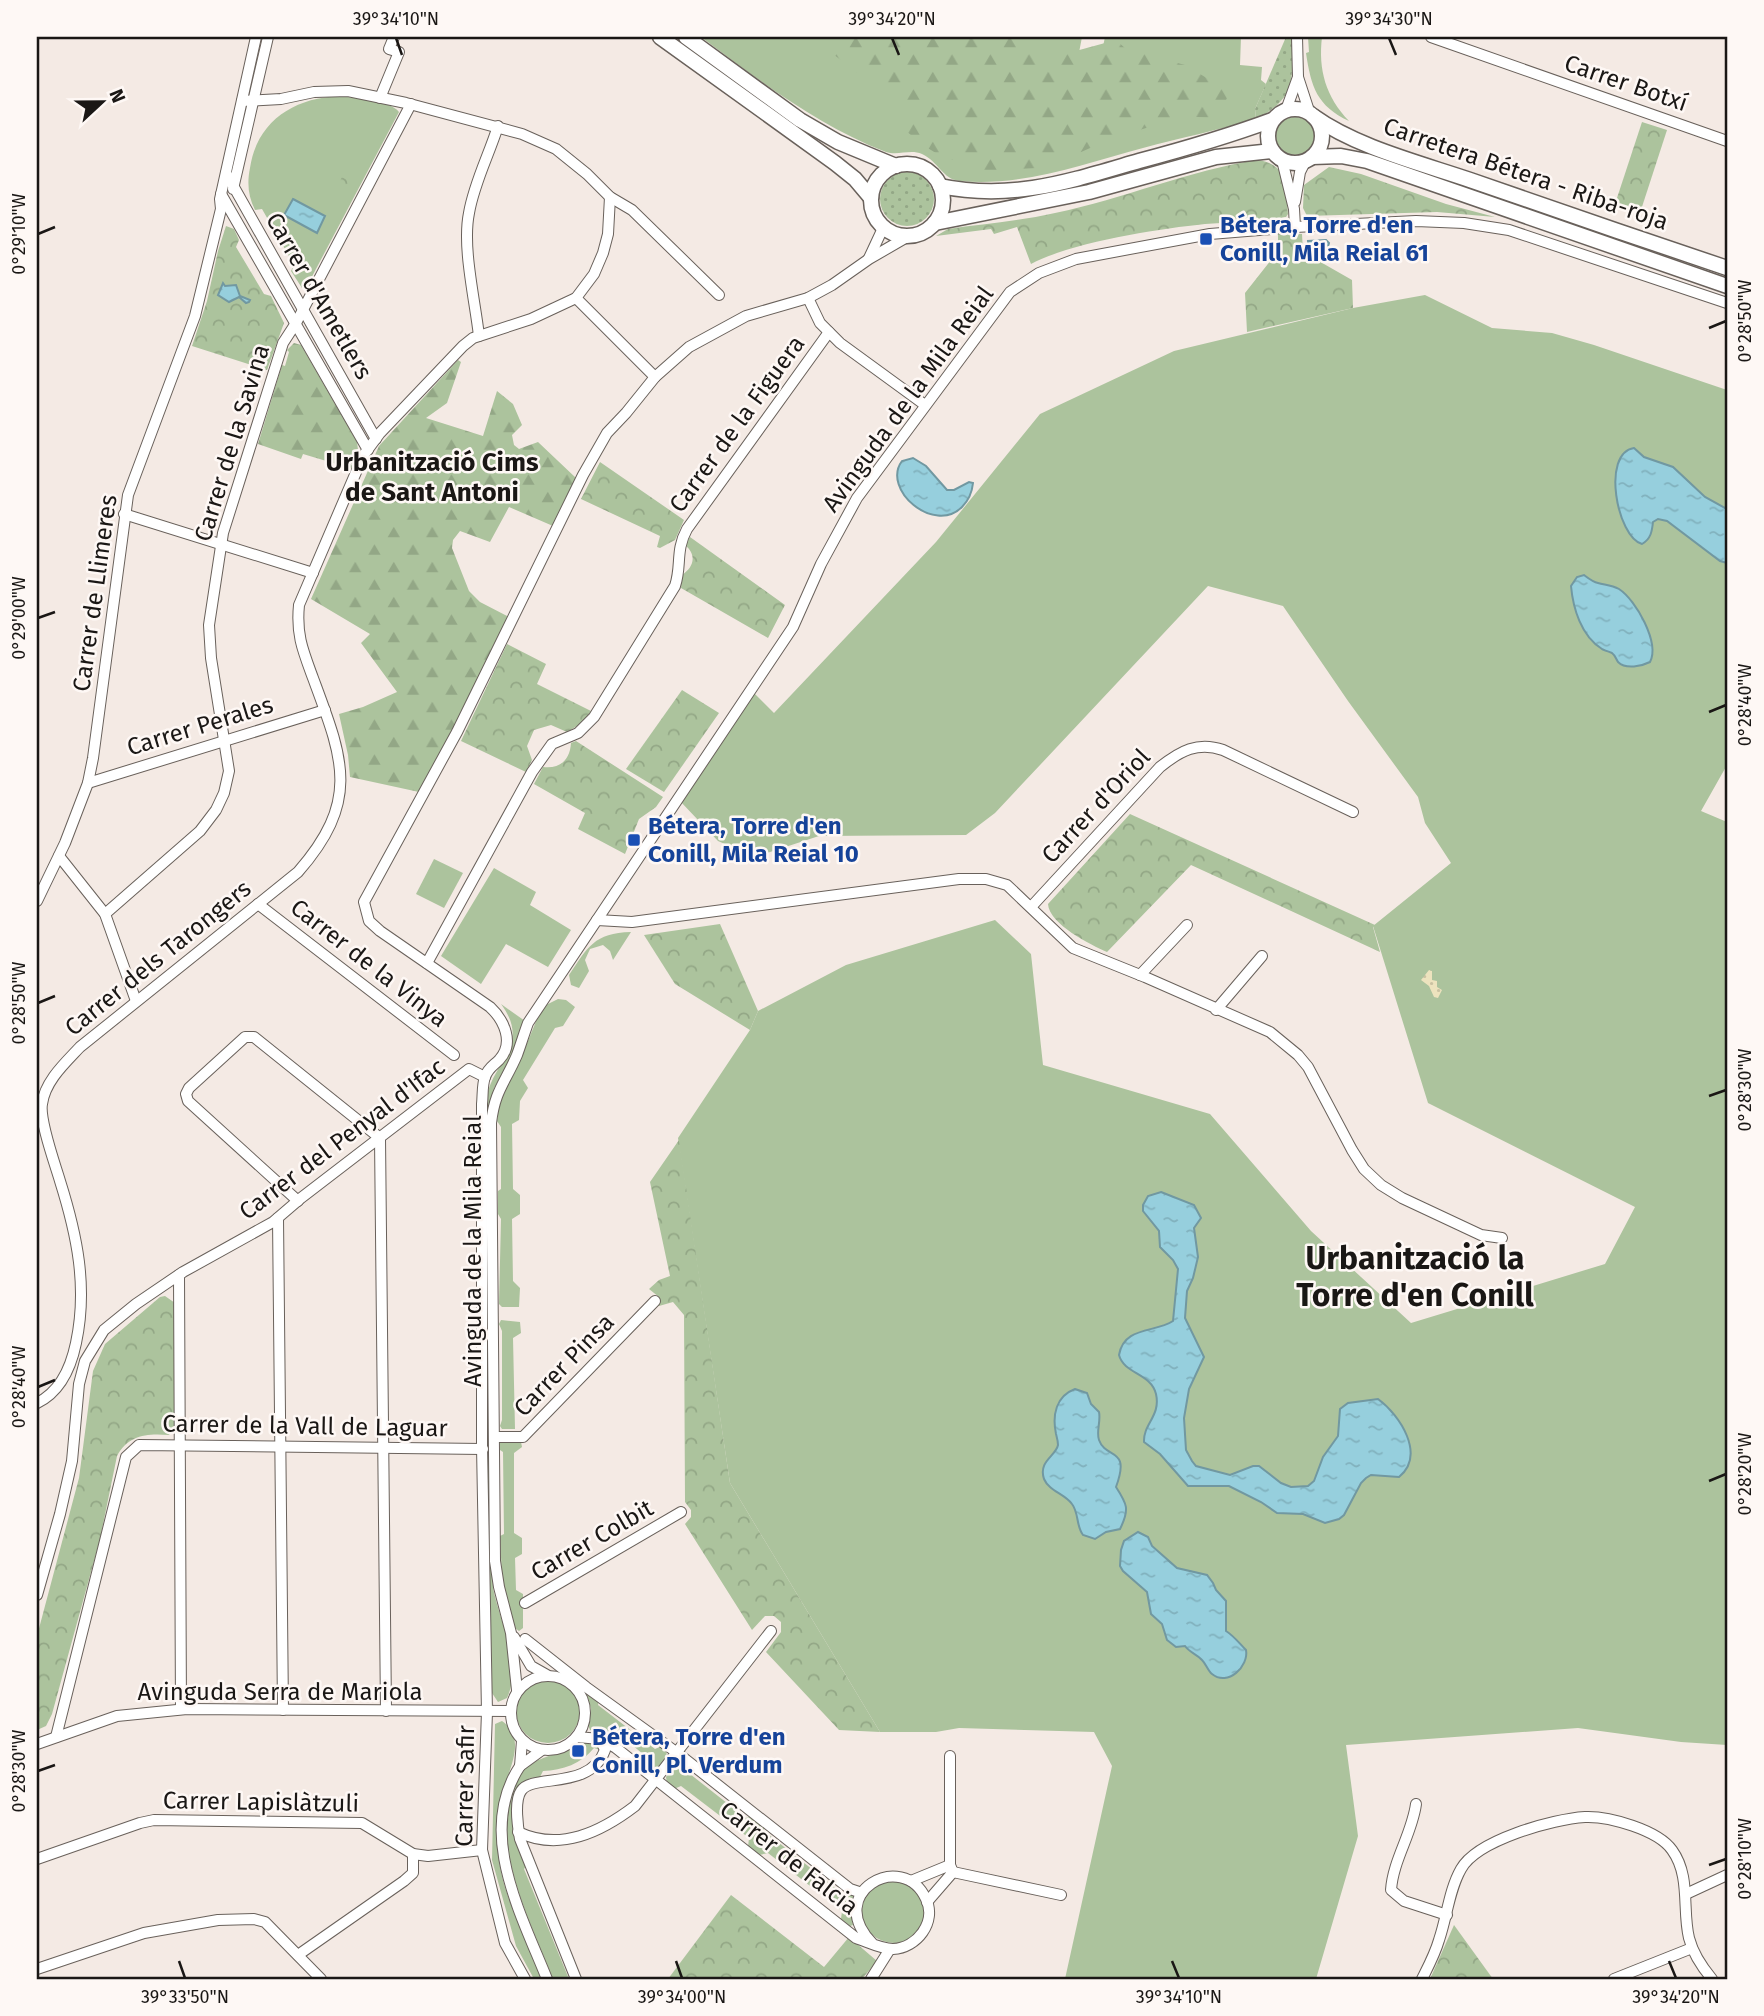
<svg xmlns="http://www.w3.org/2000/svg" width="1764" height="2016" font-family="'Fira Sans',sans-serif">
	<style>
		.grass { fill: #acc39d }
		.forest { fill: url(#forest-firs) }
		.sand { fill: url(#sand-dots) }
		.park { fill: url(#park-crowns) }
		.garden { fill: url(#garden-dots) }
		.water { fill: url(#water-ripples); stroke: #7198a1; stroke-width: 2 }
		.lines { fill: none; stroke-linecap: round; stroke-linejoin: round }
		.street-casing { stroke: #69615b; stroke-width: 12 }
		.secondary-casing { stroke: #69615b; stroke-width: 17 }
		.street { stroke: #fff; stroke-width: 10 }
		.secondary { stroke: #fff; stroke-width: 14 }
		.ticks { fill: none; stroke: #1a1715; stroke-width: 2.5 }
		.transit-dot { fill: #1a4fb4; stroke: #fef8f5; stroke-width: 2.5 }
		.labels { text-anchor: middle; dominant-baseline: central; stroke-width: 5; stroke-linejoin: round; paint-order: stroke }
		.street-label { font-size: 24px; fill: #1a1715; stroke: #fef8f5 }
		.transit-label { font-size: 24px; font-weight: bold; fill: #164399; stroke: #fef8f5; text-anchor: start }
		.neighbourhood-label { font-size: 26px; font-weight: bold; fill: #1a1715; stroke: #fef8f5 }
		.district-label { font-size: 32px; font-weight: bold; fill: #1a1715; stroke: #fef8f5 }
		.neatline { fill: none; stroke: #1a1715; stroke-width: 2.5 }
		.ticks-label { font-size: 18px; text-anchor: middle; fill: #1a1715 }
	</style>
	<defs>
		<pattern id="forest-firs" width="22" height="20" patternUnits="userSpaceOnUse" patternTransform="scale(1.75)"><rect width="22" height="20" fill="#acc39d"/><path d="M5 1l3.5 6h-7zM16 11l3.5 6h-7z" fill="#93a786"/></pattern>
		<pattern id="sand-dots" width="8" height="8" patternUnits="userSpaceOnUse" patternTransform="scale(1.75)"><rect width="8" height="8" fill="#ede3be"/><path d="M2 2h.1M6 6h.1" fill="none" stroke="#cbc2a2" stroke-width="1.8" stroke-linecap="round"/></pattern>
		<pattern id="park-crowns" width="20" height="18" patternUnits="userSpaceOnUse" patternTransform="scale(1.75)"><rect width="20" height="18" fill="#acc39d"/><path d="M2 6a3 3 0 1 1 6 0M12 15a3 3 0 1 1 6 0" fill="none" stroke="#93a786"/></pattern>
		<pattern id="garden-dots" width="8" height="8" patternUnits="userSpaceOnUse" patternTransform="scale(1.75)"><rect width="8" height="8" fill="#acc39d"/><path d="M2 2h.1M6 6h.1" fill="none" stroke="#93a786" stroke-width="1.8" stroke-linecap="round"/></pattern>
		<pattern id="water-ripples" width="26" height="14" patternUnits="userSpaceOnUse" patternTransform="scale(1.75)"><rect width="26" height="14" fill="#96cfdd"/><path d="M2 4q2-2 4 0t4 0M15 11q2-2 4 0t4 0" fill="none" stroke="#81b1bd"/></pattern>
	</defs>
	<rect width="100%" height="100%" fill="#f4eae4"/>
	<g class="grass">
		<path d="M701,37H1082L1072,89L1093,94L1105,37H1241L1240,65L1262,67L1261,80L1266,84L1255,109L1256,119C1219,130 1180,138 1143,148C1084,164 1022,187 960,181C943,180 938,161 922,154C910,149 898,156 886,152C817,125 760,81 701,37Z"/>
		<path d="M1308,37H1322C1318,70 1326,97 1349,121C1317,106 1311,87 1306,53L1309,52Z"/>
		<path d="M339,96C354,98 390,100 399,112L307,286L302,288L291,271L294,265L262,209L255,210C248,196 247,183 250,168C257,121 294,98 339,96Z"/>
		<circle cx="1295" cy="136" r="19"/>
		<polygon points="1425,295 1492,328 1552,333 1594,345 1727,390 1727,765 1701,811 1727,822 1727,1745 1681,1742 1578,1728 1346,1745 1358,1836 1316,1979 1065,1979 1112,1766 1094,1732 959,1728 936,1732 880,1732 730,1483 678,1138 750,1030 758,1011 846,965 995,920 1031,954 1043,1065 1210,1114 1311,1231 1411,1323 1605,1264 1635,1207 1428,1103 1373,926 1451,863 1425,823 1418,797 1348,701 1283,606 1208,586 995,813 966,835 819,836 767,853 727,845 718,841 680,801 708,763 753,692 774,713 936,542 1040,414 1174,351 1353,308"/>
		<polygon points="434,859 463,873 444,908 416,894"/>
		<polygon points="494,868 536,892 530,905 571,930 548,967 506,944 481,984 441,956"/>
		<path d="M631,932L613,960L610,951L603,945L590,949L585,960L589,971L579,988L571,985L569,975C588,947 594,933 631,932Z"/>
		<polygon points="558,999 566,1000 575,1007 563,1026 555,1028 523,1080 528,1088 520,1101 519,1120 512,1124 513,1189 520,1195 520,1214 512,1219 513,1281 520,1288 519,1307 502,1307 499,1304 501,1219 498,1214 498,1191 501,1189 501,1127 497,1121 500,1099 523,1053 537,1019 546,1005"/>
		<path d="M501,1004L525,1021L512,1056L494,1088L488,1127L493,1588C500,1624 523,1663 507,1698L498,1702L492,1693L485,1329V1113C486,1106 486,1098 488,1091C499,1057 529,1042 501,1004Z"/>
		<polygon points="501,1320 520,1322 521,1333 513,1338 515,1429 502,1429 500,1426 502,1420 502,1331 499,1324"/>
		<polygon points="521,1442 522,1447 514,1453 514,1533 522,1538 522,1554 515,1558 516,1590 523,1594 523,1628 519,1631 515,1628 502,1578 500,1536 504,1534 503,1452 500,1450 500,1443"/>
		<circle cx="548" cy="1711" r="32"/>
		<polygon points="586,1692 599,1697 598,1705 655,1749 662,1746 666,1749 667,1757 658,1768 652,1769 647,1766 648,1758 632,1745 628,1746 625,1743 621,1745 606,1735 590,1730 588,1725 591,1709"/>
		<path d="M502,1721C533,1742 499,1783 499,1810C499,1826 497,1843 499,1859C502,1893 529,1947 544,1979H534L516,1946L492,1860L495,1724Z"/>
		<path d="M588,1741L600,1743V1750L594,1748C581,1764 563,1770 543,1771L540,1777L530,1778L517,1789L528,1863L524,1869L569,1979H553C531,1923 482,1831 521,1774C532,1759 548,1757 563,1751C572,1748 579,1743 588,1741Z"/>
		<path d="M682,1761L690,1766V1774L746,1818L754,1815L767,1825L763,1830L843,1894L852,1891C854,1896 852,1916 853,1925L850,1926L841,1919L842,1911L768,1853L759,1855L748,1847L749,1838L681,1786L674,1789L667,1784L666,1777L677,1762Z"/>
		<circle cx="894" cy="1911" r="32"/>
	</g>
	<g class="forest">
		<path d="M846,37H1013L1034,52H1072L1116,40L1126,49L1185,65L1230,92L1224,104L1211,118L1184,116L1108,140L1070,157L1037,168L977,171C965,158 961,163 946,158C931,152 915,139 903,128L902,107L833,54Z"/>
		<polygon points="294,343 301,345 357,442 359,458 355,456 351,465 355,467 353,469 303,454 301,459 258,444 282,365 285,366 289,352 287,350"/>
		<polygon points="458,360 461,362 447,403 426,418 483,436 497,391 513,404 522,425 512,435 514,445 519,449 538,442 576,478 553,526 509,507 490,542 460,531 453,540 452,548 469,591 480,602 509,617 470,702 419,792 350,777 348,755 339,714 363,707 397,692 361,643 370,634 311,599 379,446"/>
	</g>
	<polygon class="sand" points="1429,970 1432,971 1432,980 1437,981 1437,987 1442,990 1438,998 1434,997 1429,986 1421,980"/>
	<g class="park">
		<polygon points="1642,122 1667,130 1640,213 1615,204"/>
		<path d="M1258,160C1290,165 1286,189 1288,214L1286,217C1260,223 1231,222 1205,224C1157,229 1073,242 1031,264L1017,227L994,234L991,229L936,236L948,229C983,224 1020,221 1055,213C1124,199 1189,170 1258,160Z"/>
		<polygon points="1329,167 1361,174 1446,204 1495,217 1437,212 1307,216 1303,208 1304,185"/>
		<polygon points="342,177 355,184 347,201 334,193"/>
		<polygon points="226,226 234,229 239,240 236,247 264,294 271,296 284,323 267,370 192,346 207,301 218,251"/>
		<polygon points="1278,233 1302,234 1303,252 1352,280 1353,308 1247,332 1245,293 1278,251"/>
		<polygon points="600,462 684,520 675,540 660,548 657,547 660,536 581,499"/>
		<path d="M690,537L785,605L768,638L681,588L682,575C694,567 697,555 685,545Z"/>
		<polygon points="507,644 546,664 537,684 591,711 582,723 567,732 551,725 534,730 527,746 532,760 526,772 461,741"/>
		<polygon points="682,690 719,713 664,792 626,769"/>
		<path d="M576,741L663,797L656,807L639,819L625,854L578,829L585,813L534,784L543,767C560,769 570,760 571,743Z"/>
		<path d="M1130,814L1375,925L1373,927L1380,952L1191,865L1107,952C1091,945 1049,924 1048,904Z"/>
		<polygon points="720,924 758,1011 750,1030 675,984 644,935"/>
		<polygon points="679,1140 730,1483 880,1732 839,1730 766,1652 781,1632 781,1622 774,1616 765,1616 752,1630 685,1524 691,1517 691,1510 685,1502 684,1315 673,1302 659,1306 659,1297 649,1289 659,1280 670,1276 650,1182"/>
		<path d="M165,1296L175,1303L176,1426L169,1435C147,1433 128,1435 117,1456L100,1539L52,1714L46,1726L37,1730V1636L79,1478L93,1371L105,1344L160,1297Z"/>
		<polygon points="731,1895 824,1967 849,1937 877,1961 862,1979 668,1979"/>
		<polygon points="1454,1925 1493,1979 1430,1979"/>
	</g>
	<g class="garden">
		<path d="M1286,37H1292C1292,79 1298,97 1256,119L1255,109Z"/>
		<circle cx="907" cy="199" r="27"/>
	</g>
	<g class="water">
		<polygon points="293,199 325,216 317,233 284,215"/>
		<polygon points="1326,240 1329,243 1327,250 1309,252 1308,241"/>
		<polygon points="223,283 225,286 236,285 240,296 250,300 249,302 246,303 239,297 229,302 218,295"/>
		<path d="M1634,448L1644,457L1673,467L1705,497L1727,509V563L1720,561L1667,521L1658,519L1653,522C1652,531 1651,539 1642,544C1617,537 1601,453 1634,448Z"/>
		<path d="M913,458L926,466L947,490H954L969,482L973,483C972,493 969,500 962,507C934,535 881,489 902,461Z"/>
		<path d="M1584,575C1588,578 1593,582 1598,583C1606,585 1612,585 1619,589C1636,600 1660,643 1650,662C1642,666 1626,670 1618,662C1616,659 1615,655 1612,653C1610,652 1603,650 1602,649C1581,636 1573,608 1571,586L1577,577Z"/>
		<path d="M1161,1192L1194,1205L1201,1218L1194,1228L1198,1257L1193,1278L1187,1291L1185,1318L1204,1357L1189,1389L1184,1418L1186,1450L1192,1461L1196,1466L1230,1475L1253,1466H1259L1281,1483L1291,1487L1308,1486L1314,1481L1323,1457L1338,1436L1340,1409L1348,1403L1378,1399C1400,1415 1426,1455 1399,1477L1371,1475L1366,1478L1361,1483L1344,1515L1339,1519L1325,1523L1303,1514L1277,1513L1261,1502L1229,1486H1188L1160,1454L1144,1442C1143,1424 1161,1416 1156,1394C1151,1373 1124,1374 1119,1355C1124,1326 1155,1333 1173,1321L1178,1269L1173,1260L1160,1247L1159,1231L1143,1211V1205L1148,1196Z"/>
		<path d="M1075,1389L1087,1393L1091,1404L1099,1412C1101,1421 1096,1432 1099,1440C1106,1460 1131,1446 1116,1487C1127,1504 1130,1509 1120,1529L1106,1532L1095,1539L1083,1535C1076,1526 1079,1513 1072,1504C1065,1494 1049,1491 1044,1479C1038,1461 1056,1456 1058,1445C1058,1441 1057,1438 1056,1434C1052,1415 1056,1396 1075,1389Z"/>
		<path d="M1138,1532L1148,1537L1152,1546L1177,1568L1207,1575L1213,1583L1216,1590L1226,1601V1631C1234,1636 1239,1643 1246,1650C1249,1666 1228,1687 1212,1674C1208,1671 1206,1664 1202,1660C1197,1654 1190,1653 1185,1646L1176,1647L1167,1640L1162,1624L1151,1614L1147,1592L1123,1571L1120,1566L1121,1550L1124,1541Z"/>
	</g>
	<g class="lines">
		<g class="street-casing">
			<g id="street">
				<polyline points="1297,37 1298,77 1310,114"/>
				<polyline points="1431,37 1727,141"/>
				<polyline points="380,98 399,52 389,49 394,37"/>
				<polyline points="242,101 281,99 314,92 348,91 406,103 522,134 556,149 587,174 610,197 632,210 719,295"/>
				<polyline points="1286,110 1298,77"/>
				<polyline points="1282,160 1294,209 1295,227"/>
				<polyline points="226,173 376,439"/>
				<polyline points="233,189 268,37"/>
				<polyline points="221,194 368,450"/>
				<polyline points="1295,202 1300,172 1305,162"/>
				<polyline points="869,258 883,228"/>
				<polyline points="576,298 655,377"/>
				<polyline points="808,298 820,323 840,343 925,405"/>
				<path d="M479,336C475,300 462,247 469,213C474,183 489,155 498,126"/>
				<polyline points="124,514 313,573"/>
				<polyline points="88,783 325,710"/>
				<polyline points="59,856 105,914 136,1001"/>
				<polyline points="37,901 65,843 88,783 93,758 128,495 195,316 221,209 220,199 256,37"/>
				<polyline points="258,904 454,1055"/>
				<path d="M1031,907L1160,767C1180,751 1198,741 1223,750L1353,812"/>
				<polyline points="105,914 200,831 216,810 224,793 229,771 211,658 209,625 223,533 283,343 296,323 411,104"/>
				<polyline points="597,920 632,922 959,879 986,879 1007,885 1073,948 1145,977 1270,1032 1298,1055 1308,1067 1352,1150 1364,1169 1381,1185 1402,1198 1481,1235 1502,1238"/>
				<path d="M427,963L532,772L552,744L578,733L594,717L675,586C682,565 675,551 687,529L829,332"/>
				<polyline points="1140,975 1187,925"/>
				<polyline points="1216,1010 1262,956"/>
				<polyline points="298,1201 188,1101 186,1094 189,1088 245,1037 254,1037 380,1138 386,1711"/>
				<polyline points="278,1218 283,1710"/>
				<polyline points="179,1275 181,1709"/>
				<path d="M37,1403C60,1392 71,1367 76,1343C88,1287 77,1235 60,1181C55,1164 39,1120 42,1104C45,1081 65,1063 80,1047L298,872C361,800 343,759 313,678C303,651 296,635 299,605L363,456L380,433L463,346L473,338L531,319L576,298L594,274L603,253L608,234L610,197"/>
				<polyline points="494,1437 523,1437 655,1301"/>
				<polyline points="37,1595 60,1514 72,1461 79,1384 85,1361 104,1330 136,1304 183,1272 273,1222 301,1198 469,1069 485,1077"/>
				<polyline points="525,1603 681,1512"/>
				<polyline points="514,1637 531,1666 547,1675"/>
				<polyline points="525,1639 586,1687 676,1752 850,1889 862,1893"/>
				<circle cx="548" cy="1713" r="37"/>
				<path d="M517,1690L511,1633L499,1587L495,1561L491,1123C495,1090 505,1083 517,1055C521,1044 524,1034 528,1023L793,627L821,564L857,498L1010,292L1039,273L1076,259L1210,234L1295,227L1416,221L1464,223L1509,230L1727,303"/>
				<polyline points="56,1737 126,1457 139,1445 483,1449"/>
				<path d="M577,1737L600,1739L616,1748L856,1938C868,1942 881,1949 893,1949C917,1948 937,1922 926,1899C903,1848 822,1893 873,1944"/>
				<polyline points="522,1741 520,1766 542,1750"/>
				<polyline points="37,1744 117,1716 187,1709 510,1711"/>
				<polyline points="950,1756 950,1865"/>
				<path d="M520,1766C476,1832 521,1914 547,1979"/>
				<path d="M1416,1804C1412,1834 1393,1860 1391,1890L1404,1901L1447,1915"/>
				<path d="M518,1832C560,1852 601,1832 635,1806L771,1631"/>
				<polyline points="37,1859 140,1823 154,1820 362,1823 413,1854 428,1856 482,1850"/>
				<polyline points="953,1872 1061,1895"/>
				<polyline points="911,1881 950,1865 953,1872 927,1902"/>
				<polyline points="1686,1894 1727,1875"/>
				<polyline points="298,1955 404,1881 413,1873 413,1854"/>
				<polyline points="37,1969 144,1933 218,1920 254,1919 265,1922 321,1979"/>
				<path d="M525,1979L505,1943L482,1850L487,1712L482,1447V1104C483,1095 482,1085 485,1077C488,1068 493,1066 499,1060C515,1043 504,1020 490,1007L380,931L369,921L364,902L457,732L583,475L607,433L626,413L655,377L689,347L746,316L808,298L832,285L869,259L907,237"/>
				<path d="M576,1979L520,1839C518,1828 514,1801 521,1791C532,1773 590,1791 605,1750L600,1739"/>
				<polyline points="871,1979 890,1949"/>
				<path d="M1422,1979C1428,1967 1435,1954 1439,1940C1447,1917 1449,1890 1461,1869C1477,1840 1553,1819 1585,1817C1609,1816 1658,1830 1672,1850C1691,1876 1682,1910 1689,1938C1693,1954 1702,1967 1712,1979"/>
				<polyline points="1614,1979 1692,1948"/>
			</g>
		</g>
		<g class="secondary-casing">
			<g id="secondary">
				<polyline points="660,37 835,163 855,179 871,198"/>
				<polyline points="686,37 800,120 838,142 896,166"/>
				<circle cx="1295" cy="136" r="27"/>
				<path d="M1313,116C1356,147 1420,163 1470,180C1556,210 1641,239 1727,268"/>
				<polyline points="1312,157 1341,156 1367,161 1727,286"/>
				<circle cx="907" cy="200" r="36"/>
				<path d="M940,186C1013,201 1070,181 1139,161C1184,149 1229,136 1272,120"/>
				<polyline points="935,223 1089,192 1216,157 1272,151"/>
			</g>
		</g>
		<use href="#street" class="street"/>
		<use href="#secondary" class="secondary"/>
	</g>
	<path class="ticks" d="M396,38L402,55M892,38L899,55M1389,38L1396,55M38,234L55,227M1709,328L1726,321M38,618L55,612M1709,712L1726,705M38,1003L55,996M1709,1096L1726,1090M38,1387L55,1380M1709,1481L1726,1474M38,1771L55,1765M1709,1865L1726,1859M179,1961L185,1978M676,1961L682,1978M1172,1961L1179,1978M1669,1961L1676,1978"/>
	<g class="transit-dot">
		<rect x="1199" y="232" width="14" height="14" rx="3.5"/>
		<rect x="627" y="833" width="14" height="14" rx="3.5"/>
		<rect x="571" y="1744" width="14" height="14" rx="3.5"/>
	</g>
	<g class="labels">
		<g class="street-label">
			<text transform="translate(1626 83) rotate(19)">Carrer Botxí</text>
			<text transform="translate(1526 174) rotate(19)">Carretera Bétera - Riba-roja</text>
			<text transform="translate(319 296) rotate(60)">Carrer d'Ametlers</text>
			<text transform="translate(908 399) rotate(-54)">Avinguda de la Mila Reial</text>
			<text transform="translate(737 424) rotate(-54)">Carrer de la Figuera</text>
			<text transform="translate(232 443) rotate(-73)">Carrer de la Savina</text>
			<text transform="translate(95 593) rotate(-82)">Carrer de Llimeres</text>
			<text transform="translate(200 726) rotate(-17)">Carrer Perales</text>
			<text transform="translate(1096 806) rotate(-47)">Carrer d'Oriol</text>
			<text transform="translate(158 958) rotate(-39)">Carrer dels Tarongers</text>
			<text transform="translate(369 963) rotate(38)">Carrer de la Vinya</text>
			<text transform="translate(342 1139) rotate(-37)">Carrer del Penyal d'Ifac</text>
			<text transform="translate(473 1251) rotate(-90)">Avinguda de la Mila Reial</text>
			<text transform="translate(564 1365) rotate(-46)">Carrer Pinsa</text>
			<text transform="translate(305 1426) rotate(1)">Carrer de la Vall de Laguar</text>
			<text transform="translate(592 1540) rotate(-30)">Carrer Colbit</text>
			<text x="280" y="1692">Avinguda Serra de Mariola</text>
			<text transform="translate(465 1786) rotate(-89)">Carrer Safir</text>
			<text transform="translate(261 1802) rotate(1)">Carrer Lapislàtzuli</text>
			<text transform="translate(789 1858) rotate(38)">Carrer de Falcia</text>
		</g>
		<g class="transit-label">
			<text x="1220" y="225">Bétera, Torre d'en<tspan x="1220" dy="28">Conill, Mila Reial 61</tspan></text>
			<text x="648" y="826">Bétera, Torre d'en<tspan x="648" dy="28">Conill, Mila Reial 10</tspan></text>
			<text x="592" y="1737">Bétera, Torre d'en<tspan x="592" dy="28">Conill, Pl. Verdum</tspan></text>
		</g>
		<g class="neighbourhood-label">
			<text x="432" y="462">Urbanització Cims<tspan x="432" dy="30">de Sant Antoni</tspan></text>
		</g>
		<g class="district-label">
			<text x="1415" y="1258">Urbanització la<tspan x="1415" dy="37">Torre d'en Conill</tspan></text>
		</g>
	</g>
	<rect width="1764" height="2016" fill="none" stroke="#fef8f5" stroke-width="77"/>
	<g transform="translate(102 102) rotate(68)" stroke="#fef8f5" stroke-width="5" paint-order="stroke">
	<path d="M0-5L12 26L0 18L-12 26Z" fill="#1a1715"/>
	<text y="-10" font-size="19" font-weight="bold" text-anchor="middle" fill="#1a1715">N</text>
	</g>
	<rect x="38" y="38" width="1688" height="1940" class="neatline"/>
	<g class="ticks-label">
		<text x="396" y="25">39°34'10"N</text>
		<text x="892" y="25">39°34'20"N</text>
		<text x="1389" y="25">39°34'30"N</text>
		<text transform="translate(19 234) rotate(-90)" y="6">0°29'10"W</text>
		<text transform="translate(1745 321) rotate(-90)" y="6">0°28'50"W</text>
		<text transform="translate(19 618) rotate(-90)" y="6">0°29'00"W</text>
		<text transform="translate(1745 705) rotate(-90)" y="6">0°28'40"W</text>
		<text transform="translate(19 1003) rotate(-90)" y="6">0°28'50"W</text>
		<text transform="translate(1745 1090) rotate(-90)" y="6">0°28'30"W</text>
		<text transform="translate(19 1387) rotate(-90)" y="6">0°28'40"W</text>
		<text transform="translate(1745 1474) rotate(-90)" y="6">0°28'20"W</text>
		<text transform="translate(19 1771) rotate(-90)" y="6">0°28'30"W</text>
		<text transform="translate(1745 1859) rotate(-90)" y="6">0°28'10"W</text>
		<text x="185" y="2003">39°33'50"N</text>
		<text x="682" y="2003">39°34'00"N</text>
		<text x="1179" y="2003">39°34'10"N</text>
		<text x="1676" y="2003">39°34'20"N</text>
	</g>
</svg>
